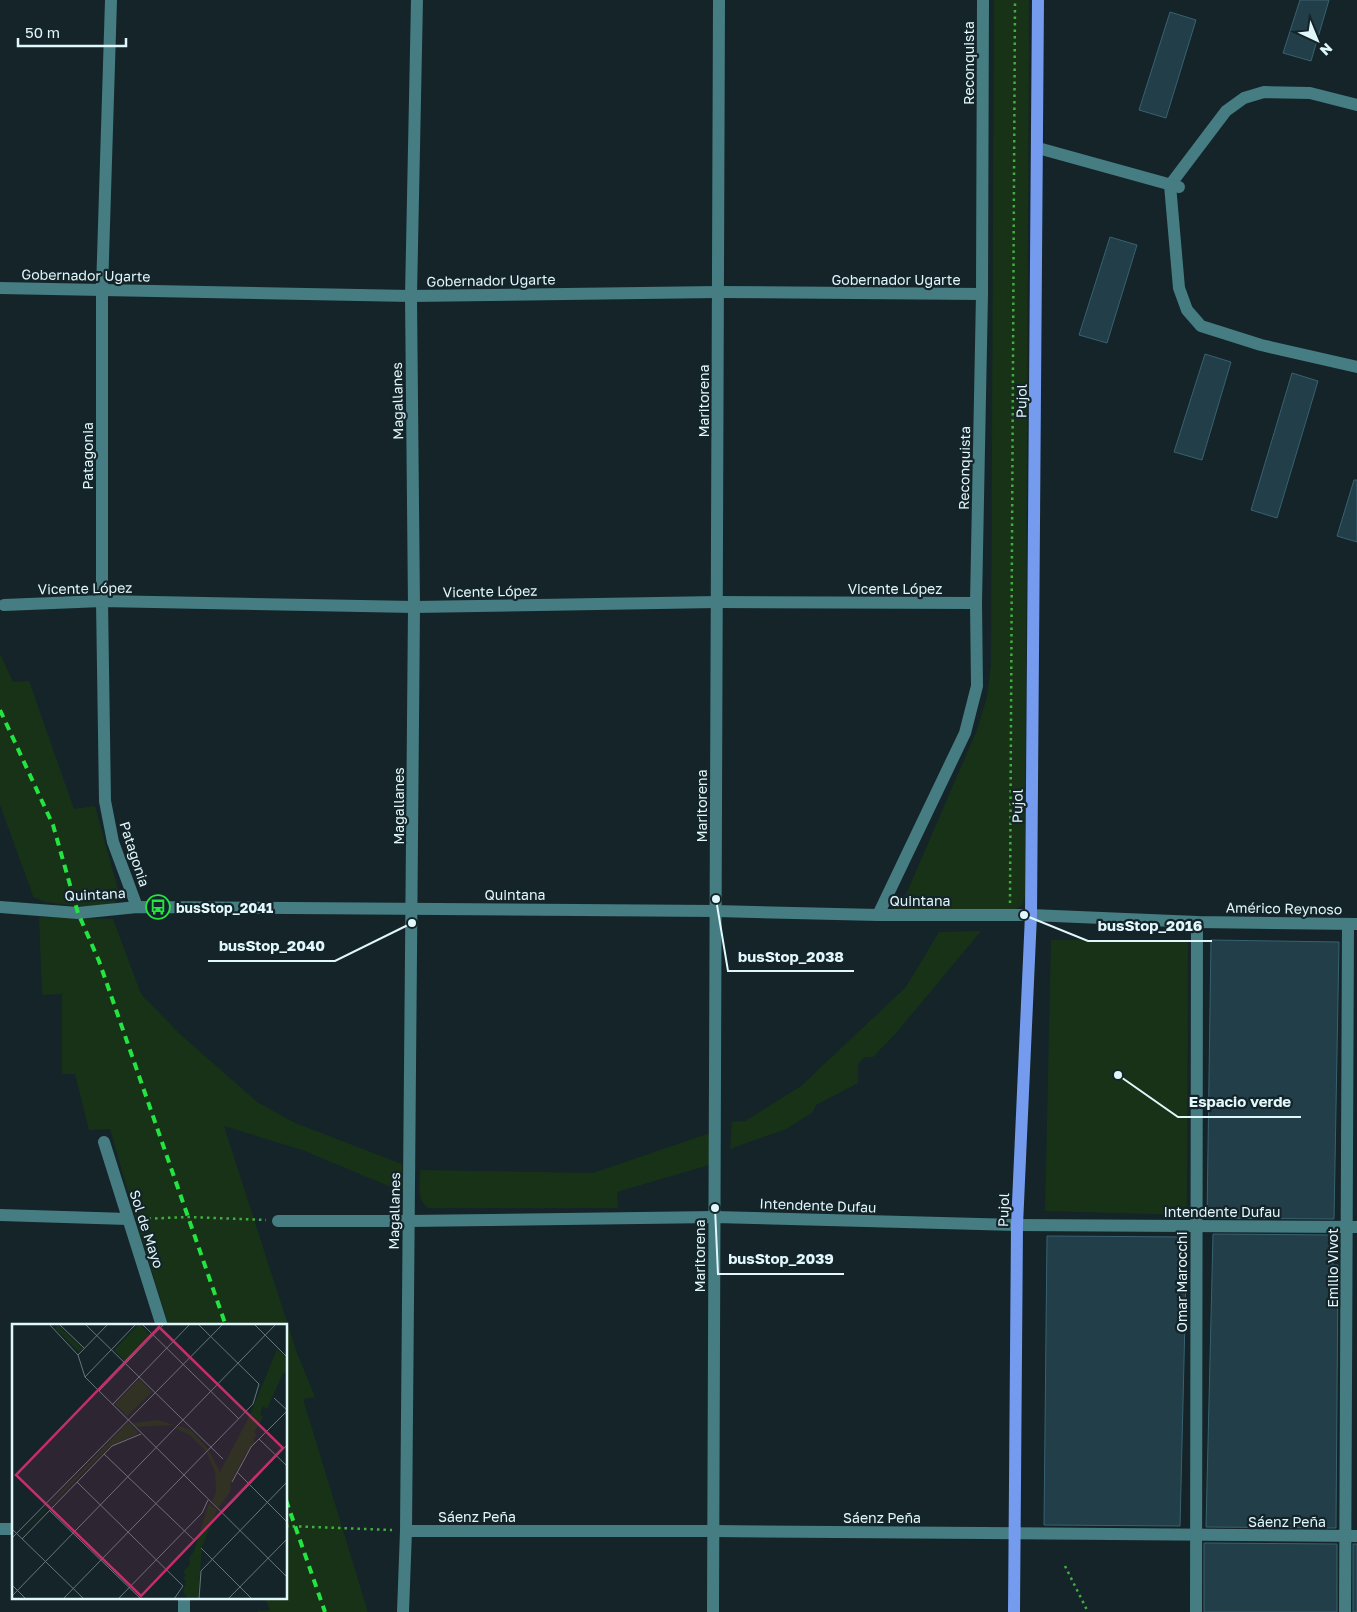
<svg xmlns="http://www.w3.org/2000/svg" width="1357" height="1612" font-family="'Golos Text',sans-serif">
	<style>
		.green { fill: #183218 }
		.building { fill: #223e48; stroke: #376271 }
		.lines { fill: none; stroke-linecap: round; stroke-linejoin: round }
		.path { stroke: #41af40; stroke-width: 2.5; stroke-dasharray: 2.5 4; stroke-linecap: butt }
		.minor { stroke: #457d82; stroke-width: 12 }
		.major { stroke: #749bee; stroke-width: 12 }
		.rail { stroke: #23e441; stroke-width: 4; stroke-dasharray: 8 6; stroke-linecap: butt }
		.labels { text-anchor: middle; dominant-baseline: central; stroke-width: 4.5; stroke-linejoin: round; paint-order: stroke }
		.street-label { font-size: 14px; fill: #e0f7fb; stroke: #142429 }
		.poi-label { font-size: 14px; font-weight: bold; fill: #e0f7fb; stroke: #142429; text-anchor: start }
		.inset-road { fill: none; stroke: #66787d; stroke-width: 1 }
		.view { fill: #c52e6b; fill-opacity: 0.15; stroke: #c52e6b; stroke-width: 2.5 }
		.inset-edge { fill: none; stroke: #e0f7fb; stroke-width: 2.5 }
		.leader { fill: none; stroke: #e0f7fb; stroke-width: 2 }
		.callout-dot { fill: #e0f7fb; stroke: #142429; stroke-width: 2 }
		.callout-label { font-size: 15px; text-anchor: middle; font-weight: bold; fill: #e0f7fb; stroke: #142429; stroke-width: 4.5; stroke-linejoin: round; paint-order: stroke }
	</style>
	<rect width="100%" height="100%" fill="#142429"/>
	<g class="green">
		<polygon points="994,0 1029,0 1025,896 1023,904 1015,910 894,909 907,892 977,730 987,697 991,664"/>
		<polygon points="0,654 13,682 29,681 74,809 95,806 119,893 117,901 110,906 86,907 45,902 33,897 32,893 0,805"/>
		<polygon points="39,917 113,919 141,994 180,1034 257,1102 295,1123 402,1164 403,1192 302,1150 224,1126 297,1353 315,1397 303,1399 368,1612 258,1612 258,1611 270,1610 265,1598 286,1598 286,1326 169,1326 138,1227 110,1129 89,1130 75,1074 62,1074 62,994 42,995"/>
		<polygon points="981,931 897,1032 873,1057 865,1057 858,1064 858,1083 816,1105 812,1113 786,1129 730,1149 732,1122 745,1121 801,1086 906,987 939,932"/>
		<polygon points="1051,940 1188,940 1187,1215 1045,1211"/>
		<path d="M710,1133L709,1165L617,1192L618,1208H428C416,1199 420,1184 420,1170L593,1173Z"/>
	</g>
	<g class="building">
		<polygon points="1300,0 1329,0 1311,61 1283,53"/>
		<polygon points="1170,12 1196,20 1166,118 1139,110"/>
		<polygon points="1110,237 1137,245 1107,343 1079,335"/>
		<polygon points="1205,354 1231,362 1202,460 1174,452"/>
		<polygon points="1292,373 1318,381 1277,518 1251,510"/>
		<polygon points="1354,480 1357,480 1357,542 1337,536"/>
		<polygon points="1211,940 1339,942 1334,1219 1207,1218"/>
		<polygon points="1213,1234 1334,1235 1333,1265 1338,1265 1336,1528 1206,1527"/>
		<polygon points="1047,1236 1187,1237 1180,1526 1044,1525"/>
		<polygon points="1204,1543 1337,1544 1337,1612 1204,1612"/>
		<rect x="1353" y="1544" width="4" height="68"/>
	</g>
	<g class="lines">
		<g class="path">
			<polyline points="1010,903 1015,0"/>
			<polyline points="142,1219 188,1217 266,1220"/>
			<polyline points="286,1526 392,1530"/>
			<polyline points="1065,1566 1088,1612"/>
		</g>
		<g class="minor">
			<polyline points="111,0 102,290 102,601 105,801 113,842 137,907"/>
			<polyline points="1357,105 1310,93 1264,92 1244,98 1226,111 1170,185 1179,288 1187,310 1201,326 1261,345 1357,367"/>
			<polyline points="1038,148 1179,187"/>
			<polyline points="0,288 411,296 718,292 982,294"/>
			<polyline points="4,605 102,601 414,607 717,602 976,603"/>
			<polyline points="0,907 78,913 137,907 716,911 878,915 1031,915 1197,922 1357,924"/>
			<polyline points="878,915 965,733 977,686 976,603 982,294 983,0"/>
			<polyline points="104,1142 162,1326"/>
			<polyline points="0,1215 128,1219"/>
			<polyline points="278,1221 409,1221 715,1217 1017,1225 1357,1227"/>
			<polyline points="0,1529 14,1529"/>
			<polyline points="406,1531 713,1531 1357,1536"/>
			<polyline points="184,1612 184,1598"/>
			<polyline points="403,1612 406,1531 414,607 411,296 417,0"/>
			<polyline points="713,1612 719,0"/>
			<polyline points="1196,1612 1197,922"/>
			<polyline points="1345,1612 1348,924"/>
		</g>
		<polyline class="major" points="1014,1612 1017,1225 1031,915 1038,0"/>
		<g class="rail">
			<polyline points="0,710 53,825 78,913 99,961 226,1326"/>
			<polyline points="286,1500 325,1612"/>
		</g>
	</g>
	<defs>
		<g id="bus-ring" transform="scale(1.25)"><circle r="9.5" fill="#142429" stroke="#23e441" stroke-width="1.5"/><path d="M-5-6H5V4H4V6H2V4H-2V6H-4V4H-5ZM-3.5-4V0h7V-4ZM-3.5 1.2v1.5H-2V1.2ZM2 1.2v1.5H3.5V1.2Z" fill="#23e441"/></g>
	</defs>
	<g fill-rule="evenodd">
		<use href="#bus-ring" x="158" y="907"/>
	</g>
	<g class="labels">
		<g class="street-label">
			<text transform="translate(968 63) rotate(-90)">Reconquista</text>
			<text transform="translate(86 275) rotate(1)">Gobernador Ugarte</text>
			<text x="896" y="279">Gobernador Ugarte</text>
			<text transform="translate(491 280) rotate(-1)">Gobernador Ugarte</text>
			<text transform="translate(397 401) rotate(-91)">Magallanes</text>
			<text transform="translate(703 401) rotate(-90)">Maritorena</text>
			<text transform="translate(1021 401) rotate(-89)">Pujol</text>
			<text transform="translate(87 456) rotate(-90)">Patagonia</text>
			<text transform="translate(964 468) rotate(-89)">Reconquista</text>
			<text transform="translate(85 588) rotate(-1)">Vicente López</text>
			<text x="895" y="588">Vicente López</text>
			<text transform="translate(490 591) rotate(-1)">Vicente López</text>
			<text transform="translate(398 806) rotate(-90)">Magallanes</text>
			<text transform="translate(701 806) rotate(-90)">Maritorena</text>
			<text transform="translate(1017 806) rotate(-89)">Pujol</text>
			<text transform="translate(135 854) rotate(72)">Patagonia</text>
			<text transform="translate(95 894) rotate(-3)">Quintana</text>
			<text x="515" y="894">Quintana</text>
			<text x="920" y="900">Quintana</text>
			<text transform="translate(1284 908) rotate(1)">Américo Reynoso</text>
			<text transform="translate(818 1205) rotate(2)">Intendente Dufau</text>
			<text transform="translate(1003 1210) rotate(-88)">Pujol</text>
			<text transform="translate(394 1211) rotate(-89)">Magallanes</text>
			<text x="1222" y="1211">Intendente Dufau</text>
			<text transform="translate(147 1229) rotate(72)">Sol de Mayo</text>
			<text transform="translate(699 1256) rotate(-90)">Maritorena</text>
			<text transform="translate(1332 1268) rotate(-90)">Emilio Vivot</text>
			<text transform="translate(1181 1282) rotate(-90)">Omar Marocchi</text>
			<text x="477" y="1516">Sáenz Peña</text>
			<text x="882" y="1517">Sáenz Peña</text>
			<text x="1287" y="1521">Sáenz Peña</text>
		</g>
		<g class="poi-label">
			<text x="176" y="907">busStop_2041</text>
		</g>
	</g>
	<g transform="translate(12 1324)">
		<rect width="275" height="275" fill="#142429"/>
		<path d="M127,0L139,11L114,38L102,26ZM46,1L71,25L67,28L43,4ZM265,25L275,34V49H271L255,85L251,82L248,90L251,93L242,108L245,111L241,115L243,118L233,131L219,158L218,168L206,184L200,177L204,168L203,148L195,129L197,127L208,148L238,91ZM127,55L140,68L115,92L103,80ZM146,96L163,101L125,103L121,99ZM116,98L127,109L97,123L8,211ZM167,102L179,106L196,125L194,127L178,111L164,105ZM197,179L205,186L190,223L186,275H176L171,267L174,257L171,254L174,251L171,248L178,240L177,234L182,227Z" fill="#183218"/>
		<path class="inset-road" d="M37,0L66,31L73,53L275,253M47,0L72,24M73,0L211,135M130,0L227,95M242,0L275,33M66,31L96,0M73,53L124,0M87,67L152,0M262,74L275,86M100,81L178,0M247,115L275,142M92,130L182,216M225,148L275,198M65,158L171,262L162,275M220,158L239,123L275,87M37,186L129,275M210,189L275,121M0,205L72,275M0,214L211,0M10,215L100,122L129,110M189,224L240,275M0,261L14,275M0,272L264,0M51,275L241,80L247,60L186,0M106,275L190,189L196,176M187,275L189,247L275,158M216,275L275,215"/>
		<path class="view" d="M147,3L271,124L129,272L4,151Z"/>
		<rect width="275" height="275" class="inset-edge"/>
	</g>
	<path class="leader" d="M1024 915L1088 941H1212M412 923L335 961H208M716 899L728 971H854M1118 1075L1178 1117H1301M715 1208L718 1274H844"/>
	<g class="callout-dot">
		<circle cx="1024" cy="915" r="5"/>
		<circle cx="412" cy="923" r="5"/>
		<circle cx="716" cy="899" r="5"/>
		<circle cx="1118" cy="1075" r="5"/>
		<circle cx="715" cy="1208" r="5"/>
	</g>
	<g class="callout-label">
		<text x="1150" y="931">busStop_2016</text>
		<text x="272" y="951">busStop_2040</text>
		<text x="791" y="962">busStop_2038</text>
		<text x="1240" y="1107">Espacio verde</text>
		<text x="781" y="1264">busStop_2039</text>
	</g>
	<g transform="translate(1317 40) rotate(136)" stroke="#142429" stroke-width="4" paint-order="stroke">
	<path d="M0-4L9 19L0 12L-9 19Z" fill="#e0f7fb"/>
	<text y="-8" font-size="14" font-weight="bold" text-anchor="middle" fill="#e0f7fb">N</text>
	</g>
	<path d="M18 38v8h108v-8" fill="none" stroke="#e0f7fb" stroke-width="2.5"/>
	<text x="25" y="38" font-size="15" fill="#e0f7fb" stroke="#142429" stroke-width="4" paint-order="stroke">50 m</text>
</svg>
